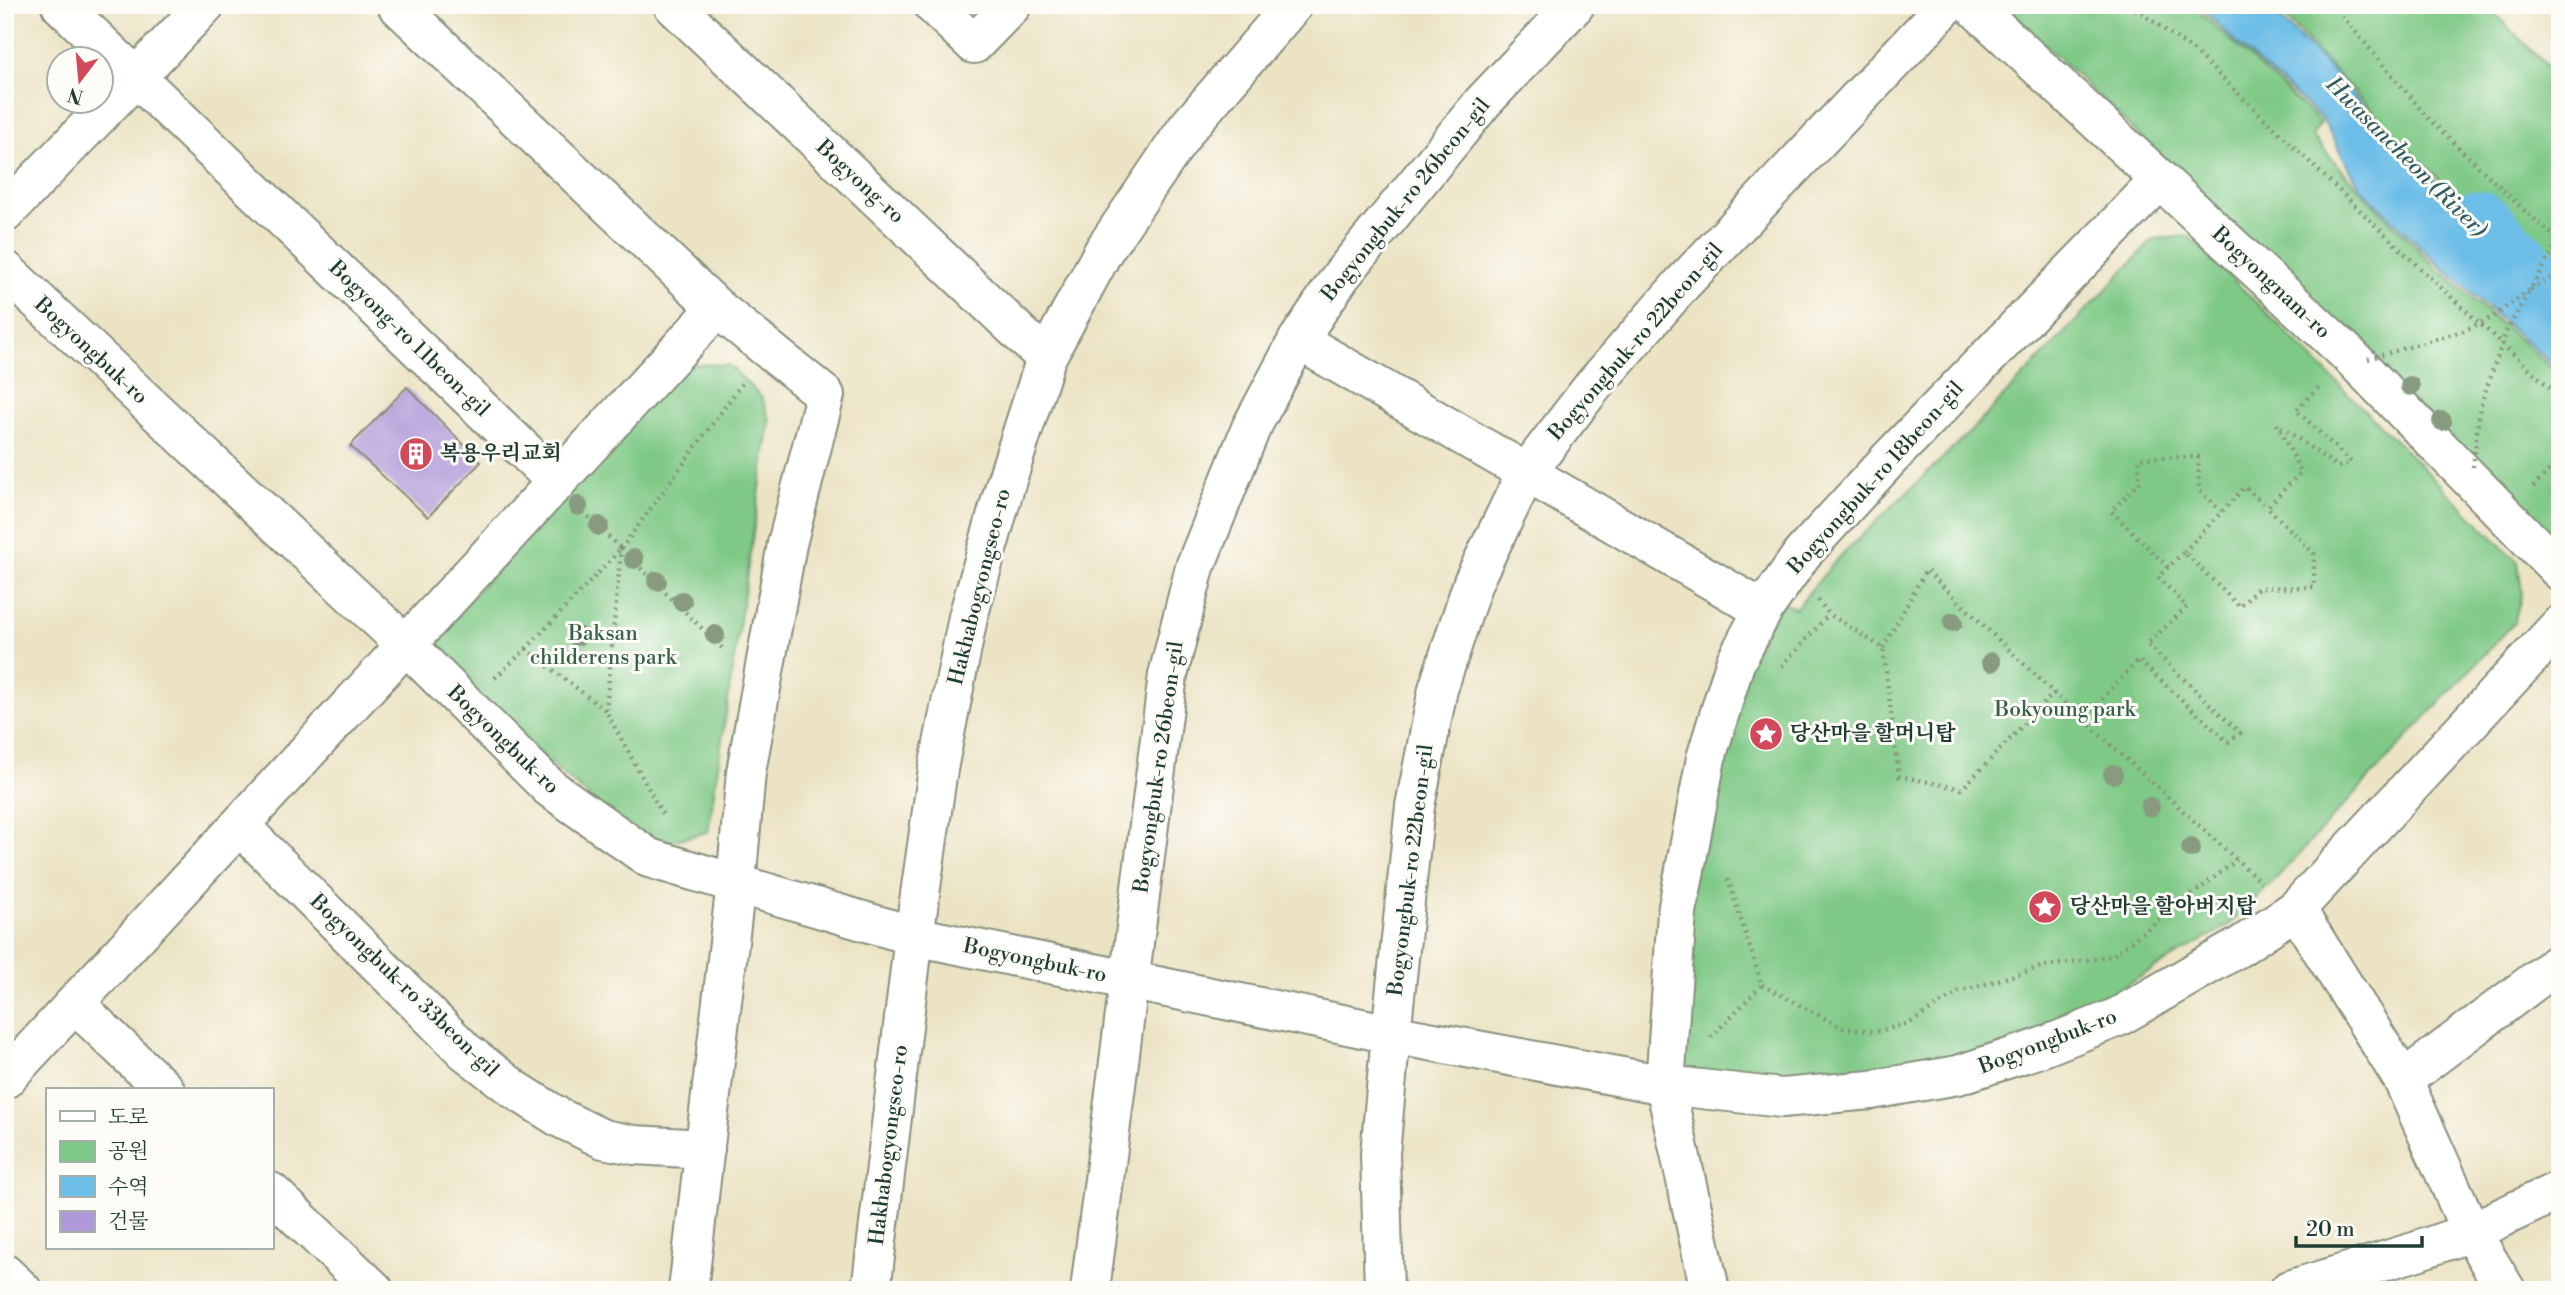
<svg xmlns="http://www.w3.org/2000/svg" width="2565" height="1295" font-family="'Libre Bodoni','Noto Serif KR',serif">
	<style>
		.green { fill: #7fc986; stroke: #4f835d; stroke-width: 2 }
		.water { fill: #6cbde7; stroke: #467d8e; stroke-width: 2 }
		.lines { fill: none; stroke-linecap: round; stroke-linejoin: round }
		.river { stroke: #6cbde7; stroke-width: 75 }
		.building { fill: #b099d9 }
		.minor-casing { stroke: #86907c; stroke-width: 42 }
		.path { stroke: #86907c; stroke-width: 4.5; stroke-dasharray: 2 5; stroke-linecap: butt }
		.minor { stroke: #fff; stroke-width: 38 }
		.path-bridge { stroke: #86907c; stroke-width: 4.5; stroke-dasharray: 2 5; stroke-linecap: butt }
		.tree { fill: #889b80 }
		.labels { text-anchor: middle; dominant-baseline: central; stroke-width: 6; stroke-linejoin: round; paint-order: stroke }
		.street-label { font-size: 21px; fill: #1f3d34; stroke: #fdfcf7 }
		.poi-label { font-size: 21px; font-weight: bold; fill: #1f3d34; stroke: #fdfcf7; text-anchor: start }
		.park-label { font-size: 21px; fill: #376048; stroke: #fdfcf7 }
		.water-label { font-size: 23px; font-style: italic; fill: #325d61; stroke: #fdfcf7 }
	</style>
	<rect width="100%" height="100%" fill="#fdfcf7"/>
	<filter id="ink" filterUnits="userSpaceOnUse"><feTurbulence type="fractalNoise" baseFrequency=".0143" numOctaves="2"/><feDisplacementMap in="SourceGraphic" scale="14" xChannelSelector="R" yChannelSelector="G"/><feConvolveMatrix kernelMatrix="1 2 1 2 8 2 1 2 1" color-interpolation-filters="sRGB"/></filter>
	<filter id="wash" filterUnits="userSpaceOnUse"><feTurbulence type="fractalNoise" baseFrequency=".00686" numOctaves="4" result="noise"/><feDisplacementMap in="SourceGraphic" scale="28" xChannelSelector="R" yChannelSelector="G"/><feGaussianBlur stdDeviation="1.57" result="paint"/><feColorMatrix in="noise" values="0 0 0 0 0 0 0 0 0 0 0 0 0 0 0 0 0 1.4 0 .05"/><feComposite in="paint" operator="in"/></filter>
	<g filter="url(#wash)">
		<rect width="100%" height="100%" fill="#ece3c4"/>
		<g class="green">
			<polygon points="2004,5 2192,5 2321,123 2312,136 2359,189 2437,268 2560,375 2560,544"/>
			<polygon points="2274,5 2486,5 2560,79 2560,305 2501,240 2382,122"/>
			<polygon points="2189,236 2518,562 2522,593 2514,623 2270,885 2229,925 2054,1027 1948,1062 1835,1081 1692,1077 1673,1055 1690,890 1744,668 1782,603 1796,608 1838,558 1972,430 2154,239"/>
			<polygon points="684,364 729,365 762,398 770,421 708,832 668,842 645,845 440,668 435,637"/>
		</g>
		<polygon class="water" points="2198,5 2266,5 2324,62 2383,129 2499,243 2560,311 2560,371 2436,262 2360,187 2322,119 2241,47"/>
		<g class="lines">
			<polyline class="river" points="2477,228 2560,310"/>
		</g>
		<g id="blocks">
			<polygon class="building" points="407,387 481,462 428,517 350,446"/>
		</g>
	</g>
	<g filter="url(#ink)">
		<use href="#blocks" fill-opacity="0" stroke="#86907c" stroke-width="2"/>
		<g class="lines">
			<g class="minor-casing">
				<g id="minor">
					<polyline points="61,5 557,482"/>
					<polyline points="397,5 717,308 825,395 787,544 746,772 736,883 688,1290"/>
					<polyline points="673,5 1046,358"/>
					<polyline points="933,5 974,44 1012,5"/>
					<polyline points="1972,5 2349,355 2560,571"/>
					<polyline points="5,213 205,5"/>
					<polyline points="5,270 407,646 550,788 649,858 914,936 1391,1034 1665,1085 1782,1098 1871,1090 1958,1075 2040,1048 2118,1017 2241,946 2296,909 2560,625"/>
					<polyline points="1298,340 1763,610"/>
					<polyline points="240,826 465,1051 514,1089 560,1118 603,1139 634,1145 705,1149"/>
					<polyline points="2296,909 2403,1080 2471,1232 2506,1290"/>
					<polyline points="75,1004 165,1090"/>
					<polyline points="5,1079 717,308"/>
					<polyline points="2403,1080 2560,962"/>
					<polyline points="271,1192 374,1290"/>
					<polyline points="5,1274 22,1290"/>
					<polyline points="871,1290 914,936 938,769 968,617 1005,486 1046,358 1104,250 1187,128 1293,5"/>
					<polyline points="1090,1290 1168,675 1195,567 1251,428 1298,340 1341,276 1483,102 1575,5"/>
					<polyline points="1384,1290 1380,1154 1391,1034 1415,806 1438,689 1473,582 1526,473 1593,386 1682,284 1947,5"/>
					<polyline points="1710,1290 1665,1085 1677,912 1706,758 1735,663 1763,610 1802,554 1890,458 2160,180"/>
					<polyline points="2289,1290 2417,1251 2471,1232 2560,1190"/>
				</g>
			</g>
			<g class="path">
				<polyline points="2130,5 2193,50 2425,273 2560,397"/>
				<polyline points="2333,5 2428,118 2526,212 2560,241"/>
				<polyline points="2533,487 2560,459"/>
				<polyline points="621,549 743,382"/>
				<polyline points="2184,552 2245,487 2267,507"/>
				<polyline points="2168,567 2111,511 2139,483 2139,458 2198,457 2199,490 2221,511"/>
				<polyline points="1818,600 1829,614 1883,648 1899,776 1962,789 2054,693"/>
				<polyline points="1883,648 1926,570 2054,693 2261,882"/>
				<polyline points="526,649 621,549 583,512"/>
				<polyline points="1782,666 1829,614"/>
				<polyline points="495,678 526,649 606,711 664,817"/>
				<polyline points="606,710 621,549 724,650"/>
				<polyline points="2083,720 2138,660 2228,742 2240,733 2147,644 2187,607 2158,577 2184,552 2240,607 2258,588 2314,587 2314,553 2267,507 2301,472 2277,424 2338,467 2351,462 2296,410 2322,384"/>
				<polyline points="1762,985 1843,1028 1875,1032 1910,1023 1959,992 2041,967 2112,956 2237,860"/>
				<polyline points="1711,1037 1762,985 1727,876"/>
			</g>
			<use href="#minor" class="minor"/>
			<g class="path-bridge">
				<polyline points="2368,359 2463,331 2491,318 2530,290 2560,238"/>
				<polyline points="2473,467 2480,407 2506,332 2530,290 2560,273"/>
			</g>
		</g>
		<g class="tree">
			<circle cx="2410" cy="386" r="10"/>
			<circle cx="2442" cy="421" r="10"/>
			<circle cx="578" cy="506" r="10"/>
			<circle cx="599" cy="526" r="10"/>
			<circle cx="634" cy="559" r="10"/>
			<circle cx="657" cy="581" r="10"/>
			<circle cx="682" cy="601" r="10"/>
			<circle cx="1953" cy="622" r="10"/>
			<circle cx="715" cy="635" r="10"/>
			<circle cx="577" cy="636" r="10"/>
			<circle cx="1991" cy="662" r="10"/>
			<circle cx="2113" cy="774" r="10"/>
			<circle cx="2150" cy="807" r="10"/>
			<circle cx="2191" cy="848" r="10"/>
		</g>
	</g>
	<defs>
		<g id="building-disc" transform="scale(1.75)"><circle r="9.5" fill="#d1495b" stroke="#fdfcf7"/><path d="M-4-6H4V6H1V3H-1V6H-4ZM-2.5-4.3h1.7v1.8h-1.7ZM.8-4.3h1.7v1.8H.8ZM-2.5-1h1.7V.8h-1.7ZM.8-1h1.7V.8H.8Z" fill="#fff"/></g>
		<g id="sight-disc" transform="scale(1.75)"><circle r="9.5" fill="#d1495b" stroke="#fdfcf7"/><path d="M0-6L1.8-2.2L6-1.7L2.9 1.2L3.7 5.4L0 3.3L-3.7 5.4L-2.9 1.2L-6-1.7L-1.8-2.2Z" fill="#fff"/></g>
	</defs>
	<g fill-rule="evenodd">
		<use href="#building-disc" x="416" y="454"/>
		<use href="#sight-disc" x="1766" y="734"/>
		<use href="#sight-disc" x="2045" y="907"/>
	</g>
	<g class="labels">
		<g class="street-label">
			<text transform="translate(860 182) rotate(43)">Bogyong-ro</text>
			<text transform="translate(1406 200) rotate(-51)">Bogyongbuk-ro 26beon-gil</text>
			<text transform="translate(2271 283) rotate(43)">Bogyongnam-ro</text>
			<text transform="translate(409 339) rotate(44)">Bogyong-ro 11beon-gil</text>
			<text transform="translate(1636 342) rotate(-49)">Bogyongbuk-ro 22beon-gil</text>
			<text transform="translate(91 351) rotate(43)">Bogyongbuk-ro</text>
			<text transform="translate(1876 478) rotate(-48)">Bogyongbuk-ro 18beon-gil</text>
			<text transform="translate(980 587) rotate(-76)">Hakhabogyongseo-ro</text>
			<text transform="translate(503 740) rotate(44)">Bogyongbuk-ro</text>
			<text transform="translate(1159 767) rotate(-82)">Bogyongbuk-ro 26beon-gil</text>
			<text transform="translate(1411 870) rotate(-83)">Bogyongbuk-ro 22beon-gil</text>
			<text transform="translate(1035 961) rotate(12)">Bogyongbuk-ro</text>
			<text transform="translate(404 986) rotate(44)">Bogyongbuk-ro 33beon-gil</text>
			<text transform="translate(2048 1042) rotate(-21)">Bogyongbuk-ro</text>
			<text transform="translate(889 1145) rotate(-83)">Hakhabogyongseo-ro</text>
		</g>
		<g class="poi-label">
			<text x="440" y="454">복용우리교회</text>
			<text x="1790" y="734">당산마을 할머니탑</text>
			<text x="2070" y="907">당산마을 할아버지탑</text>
		</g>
		<g class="park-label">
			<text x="603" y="634">Baksan<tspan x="603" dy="24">childerens park</tspan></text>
			<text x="2065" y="710">Bokyoung park</text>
		</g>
		<g class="water-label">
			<text transform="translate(2406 157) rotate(45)">Hwasancheon (River)</text>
		</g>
	</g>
	<rect width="2565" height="1295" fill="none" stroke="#fdfcf7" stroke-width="28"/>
	<rect x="46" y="1088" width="228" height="161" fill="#fdfcf7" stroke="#a4b0a9" stroke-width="2"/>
	<rect x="60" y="1111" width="35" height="10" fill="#ffffff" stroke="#a4b0a9" stroke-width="2"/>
	<text x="108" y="1124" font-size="21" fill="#1f3d34">도로</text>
	<rect x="60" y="1141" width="35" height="21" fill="#7fc986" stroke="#a4b0a9" stroke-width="2"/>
	<text x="108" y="1158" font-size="21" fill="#1f3d34">공원</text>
	<rect x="60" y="1176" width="35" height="21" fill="#6cbde7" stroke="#a4b0a9" stroke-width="2"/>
	<text x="108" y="1194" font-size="21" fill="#1f3d34">수역</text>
	<rect x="60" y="1211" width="35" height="21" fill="#b099d9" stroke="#a4b0a9" stroke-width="2"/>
	<text x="108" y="1228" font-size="21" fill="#1f3d34">건물</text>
	<g transform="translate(80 80) rotate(196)"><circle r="33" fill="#fdfcf7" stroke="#a4b0a9" stroke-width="2"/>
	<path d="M0-5L12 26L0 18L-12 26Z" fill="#d1495b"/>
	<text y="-10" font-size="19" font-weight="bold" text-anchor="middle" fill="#1f3d34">N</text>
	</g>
	<path d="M2296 1236v10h126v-10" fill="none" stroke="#1f3d34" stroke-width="3.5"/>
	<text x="2306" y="1236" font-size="21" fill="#1f3d34" stroke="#fdfcf7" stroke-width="5" paint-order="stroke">20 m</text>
</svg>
